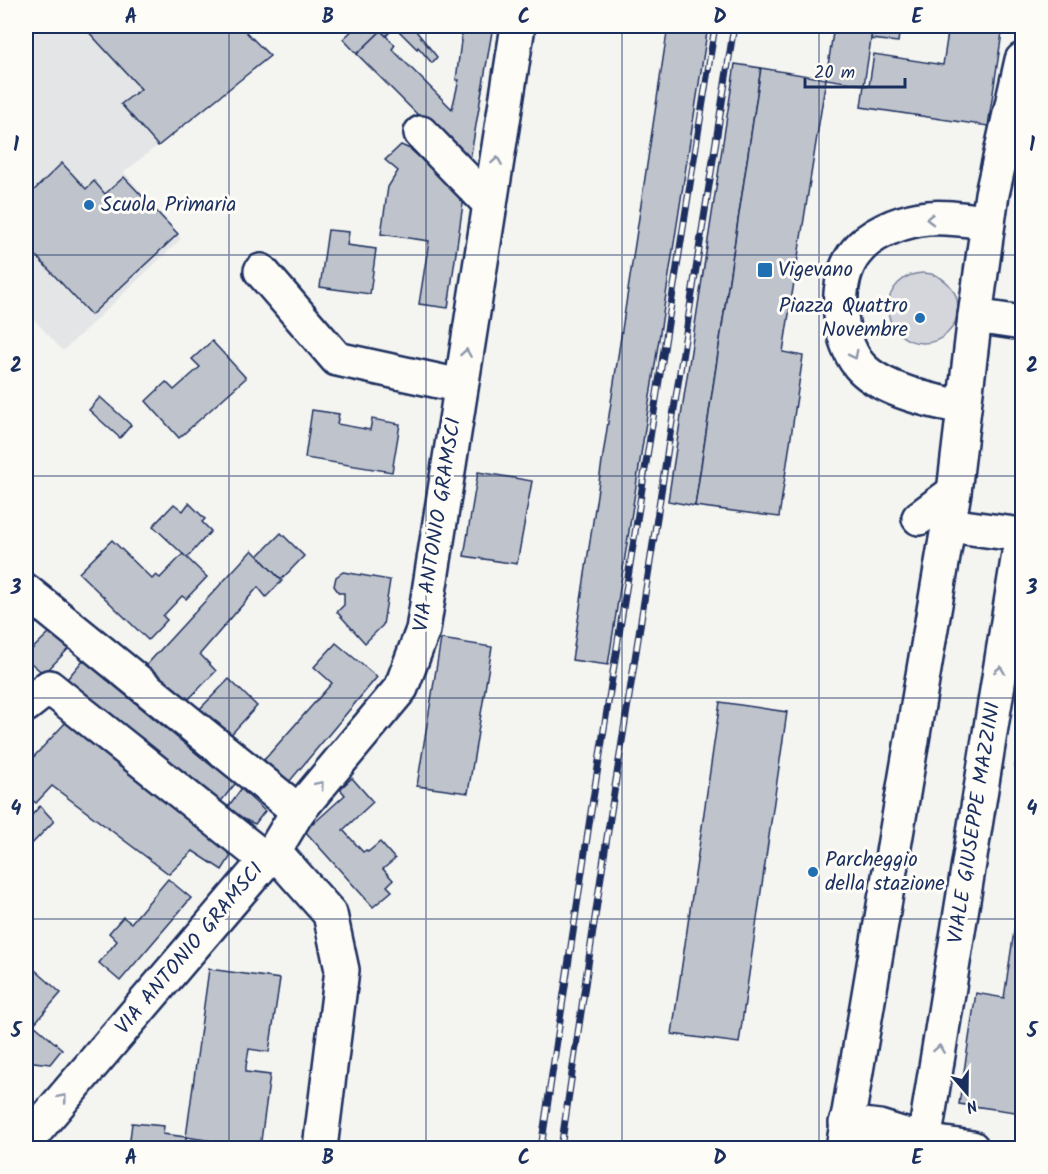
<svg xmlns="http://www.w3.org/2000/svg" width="1048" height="1174" font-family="Kalam,sans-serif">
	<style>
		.built { fill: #e4e5e6 }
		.green { fill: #d4d6db; stroke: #78829c; stroke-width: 1.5 }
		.building { fill: #bfc3cc; stroke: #1b2f5e; stroke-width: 1.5 }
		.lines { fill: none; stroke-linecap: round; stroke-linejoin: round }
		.minor-casing { stroke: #1b2f5e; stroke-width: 38 }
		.minor { stroke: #fdfcf7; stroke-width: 33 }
		.rail-casing { stroke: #1b2f5e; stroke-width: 7 }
		.rail { stroke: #fdfcf7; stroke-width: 4.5; stroke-dasharray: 14; stroke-linecap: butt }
		.oneway { stroke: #8c96aa }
		.grid { fill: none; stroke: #1b2f5e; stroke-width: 1.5; stroke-opacity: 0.55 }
		.poi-dot { fill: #1f6fb2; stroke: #fdfcf7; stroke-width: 2 }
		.labels { text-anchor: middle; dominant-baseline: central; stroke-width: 6; stroke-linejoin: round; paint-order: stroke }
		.poi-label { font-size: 21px; fill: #1b2f5e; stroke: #fdfcf7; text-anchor: start }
		.street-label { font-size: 21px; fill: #1b2f5e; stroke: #fdfcf7 }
		.neatline { fill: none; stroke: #1b2f5e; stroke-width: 2 }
		.grid-label { font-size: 20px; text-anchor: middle; font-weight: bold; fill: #1b2f5e }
	</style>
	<rect width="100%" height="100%" fill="#f4f4f1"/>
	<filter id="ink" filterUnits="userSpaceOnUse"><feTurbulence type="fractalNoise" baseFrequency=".0167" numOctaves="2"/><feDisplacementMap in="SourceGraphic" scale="12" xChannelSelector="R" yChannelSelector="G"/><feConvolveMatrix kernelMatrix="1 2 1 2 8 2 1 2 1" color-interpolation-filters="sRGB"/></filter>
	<g filter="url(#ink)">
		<polygon class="built" points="26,26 240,26 270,56 124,172 181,239 63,351 26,311"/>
		<circle class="green" cx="923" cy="308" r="35"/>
		<g class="building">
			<polygon points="87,26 240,26 270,56 158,146 121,104 141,89 85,28"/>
			<polygon points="357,26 376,26 381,31 357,54 343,39"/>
			<polygon points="381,26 412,26 437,57 432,63 418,47 417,49 395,27 386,36 379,29"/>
			<polygon points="463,26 493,26 469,166 357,54 381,31 395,45 392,49 452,109 459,80 456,80"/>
			<polygon points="668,26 708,26 608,665 572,660"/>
			<polygon points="834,26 873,26 864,85 826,79"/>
			<polygon points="873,26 900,26 898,42 871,39"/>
			<polygon points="949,26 1003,26 988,126 861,107 864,85 869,86 874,54 943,65"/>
			<polygon points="735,64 761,68 695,506 668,501"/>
			<polygon points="761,68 826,79 783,352 803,356 779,517 695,506"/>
			<polygon points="401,145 410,149 464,197 448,308 419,304 429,241 381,234 388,187 398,171 385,160"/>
			<polygon points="62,163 86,189 94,181 105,194 124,177 178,234 91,315 26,245 26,198"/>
			<polygon points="328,230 349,232 347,245 376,249 370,294 320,287"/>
			<polygon points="212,341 246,378 179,438 146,401 166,382 174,390 200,367 192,359"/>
			<polygon points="100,397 131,425 120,438 89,410"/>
			<polygon points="312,410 339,414 337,424 370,430 372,419 400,424 392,472 305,458"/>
			<polygon points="478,472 532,481 517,564 464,556"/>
			<polygon points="189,503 205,519 202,522 211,531 187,558 153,526 174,504 183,511"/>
			<polygon points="281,533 304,556 281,580 258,556"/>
			<polygon points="112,540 152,579 156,575 160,578 183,554 207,577 186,599 182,596 163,616 167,620 148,640 79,573"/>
			<polygon points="252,550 282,581 266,597 258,587 200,654 216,671 182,706 141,671"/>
			<polygon points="343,572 390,580 383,625 365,643 337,612 344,605 344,593 339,593 334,586 336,577"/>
			<polygon points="26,604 42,617 26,633"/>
			<polygon points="52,630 71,646 44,674 26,659 26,655"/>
			<polygon points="441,639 492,647 468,793 417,786"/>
			<polygon points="336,643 377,677 289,782 264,760 332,683 314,667"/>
			<polygon points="83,660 214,768 223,757 244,773 218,805 63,684"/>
			<polygon points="229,679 257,706 225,741 193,716"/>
			<polygon points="720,702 787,712 739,1043 672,1034"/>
			<polygon points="1022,716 1022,766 1015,767"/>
			<polygon points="68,720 110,757 181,811 236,848 222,870 193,851 169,874 52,786 36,803 26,795 26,765"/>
			<polygon points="352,778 373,802 343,830 363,852 366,850 368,852 380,842 395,859 383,869 393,880 387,886 392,891 373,907 303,829 312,821 313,824 345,795 340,789"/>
			<polygon points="241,789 265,811 255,824 225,811"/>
			<polygon points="40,806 54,821 26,850 26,810 31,816"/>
			<polygon points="1022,878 1022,1113 959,1104 976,993 1004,998"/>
			<polygon points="168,879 191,898 120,981 99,963 117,941 109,933 123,917 131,923"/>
			<polygon points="26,962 61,993 26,1033"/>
			<polygon points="209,969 280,979 269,1052 249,1049 246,1066 246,1072 270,1075 260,1148 186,1137"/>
			<polygon points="33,1024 62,1049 50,1064 26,1061 26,1033"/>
			<polygon points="132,1123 164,1126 163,1134 186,1137 185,1148 129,1148"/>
		</g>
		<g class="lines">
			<g class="minor-casing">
				<g id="minor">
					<polyline points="421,133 490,204"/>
					<polyline points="261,271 337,359 461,386"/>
					<polyline points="975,316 1022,323"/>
					<path d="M964,407C934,402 880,390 859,365C837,338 833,280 856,252C870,234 897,223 920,219C941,215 967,220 988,222"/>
					<polyline points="919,518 954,492"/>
					<polyline points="26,591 298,811"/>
					<polyline points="26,705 49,687 266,860"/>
					<polyline points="274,851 330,914 342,970 320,1148"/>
					<polyline points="846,1123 879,1127 924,1141 972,1148"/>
					<polyline points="26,1142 274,851 298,811 401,688 423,630 518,26"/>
					<polyline points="843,1148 954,492 975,316 992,194 1022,60"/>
					<polyline points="923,1148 1022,535 949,525"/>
				</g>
			</g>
			<use href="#minor" class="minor"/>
			<g class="rail-casing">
				<g id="rail">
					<polyline points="541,1148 590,818 715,26"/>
					<polyline points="561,1148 603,863 734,26"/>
				</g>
			</g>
			<use href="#rail" class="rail"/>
		</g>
		<defs><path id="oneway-chevron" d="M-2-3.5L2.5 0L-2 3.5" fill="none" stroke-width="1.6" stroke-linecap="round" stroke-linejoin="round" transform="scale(1.5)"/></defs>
		<g class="oneway">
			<use href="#oneway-chevron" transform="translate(497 161) rotate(-81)"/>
			<use href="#oneway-chevron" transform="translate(930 219) rotate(179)"/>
			<use href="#oneway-chevron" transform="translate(466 353) rotate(-81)"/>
			<use href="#oneway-chevron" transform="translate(854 355) rotate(63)"/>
			<use href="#oneway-chevron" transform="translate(1000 670) rotate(-81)"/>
			<use href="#oneway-chevron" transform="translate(320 785) rotate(-50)"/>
			<use href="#oneway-chevron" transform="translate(939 1049) rotate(-81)"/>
			<use href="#oneway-chevron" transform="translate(63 1098) rotate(-50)"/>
		</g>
	</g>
	<path class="grid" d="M229,26V1148M426,26V1148M622,26V1148M819,26V1148M26,255H1022M26,476H1022M26,698H1022M26,919H1022"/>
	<g class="poi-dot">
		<circle cx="89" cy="205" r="6"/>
		<rect x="757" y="262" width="16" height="16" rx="3"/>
		<circle cx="920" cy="318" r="6"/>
		<circle cx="813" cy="872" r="6"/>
	</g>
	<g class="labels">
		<g class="poi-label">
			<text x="101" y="205">Scuola Primaria</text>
			<text x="778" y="270">Vigevano</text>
			<text x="908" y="306" text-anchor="end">Piazza Quattro<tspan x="908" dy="24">Novembre</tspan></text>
			<text x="825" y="860">Parcheggio<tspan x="825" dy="24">della stazione</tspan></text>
		</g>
		<g class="street-label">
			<text transform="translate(438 525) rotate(-81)">VIA ANTONIO GRAMSCI</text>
			<text transform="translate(975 823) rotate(-81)">VIALE GIUSEPPE MAZZINI</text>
			<text transform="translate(190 949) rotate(-50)">VIA ANTONIO GRAMSCI</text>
		</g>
	</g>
	<rect width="1048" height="1174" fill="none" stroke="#fdfcf7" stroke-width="66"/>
	<g transform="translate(967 1093) rotate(160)" stroke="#fdfcf7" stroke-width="4.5" paint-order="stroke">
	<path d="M0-4.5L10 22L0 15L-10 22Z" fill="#1b2f5e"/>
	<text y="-9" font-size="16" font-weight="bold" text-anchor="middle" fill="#1b2f5e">N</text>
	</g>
	<path d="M805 78v9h100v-9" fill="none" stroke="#1b2f5e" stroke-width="3"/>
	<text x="814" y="78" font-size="18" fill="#1b2f5e" stroke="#fdfcf7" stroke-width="4.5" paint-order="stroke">20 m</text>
	<rect x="33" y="33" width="982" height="1108" class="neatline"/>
	<g class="grid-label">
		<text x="131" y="23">A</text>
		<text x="328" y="23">B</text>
		<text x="524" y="23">C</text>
		<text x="720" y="23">D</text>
		<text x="917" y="23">E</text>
		<text x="16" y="151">1</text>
		<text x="1032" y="151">1</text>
		<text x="16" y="372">2</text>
		<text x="1032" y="372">2</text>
		<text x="16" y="594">3</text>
		<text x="1032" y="594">3</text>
		<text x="16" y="815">4</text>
		<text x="1032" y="815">4</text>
		<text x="16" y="1037">5</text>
		<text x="1032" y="1037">5</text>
		<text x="131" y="1164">A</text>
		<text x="328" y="1164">B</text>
		<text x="524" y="1164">C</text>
		<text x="720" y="1164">D</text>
		<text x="917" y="1164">E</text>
	</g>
</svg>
